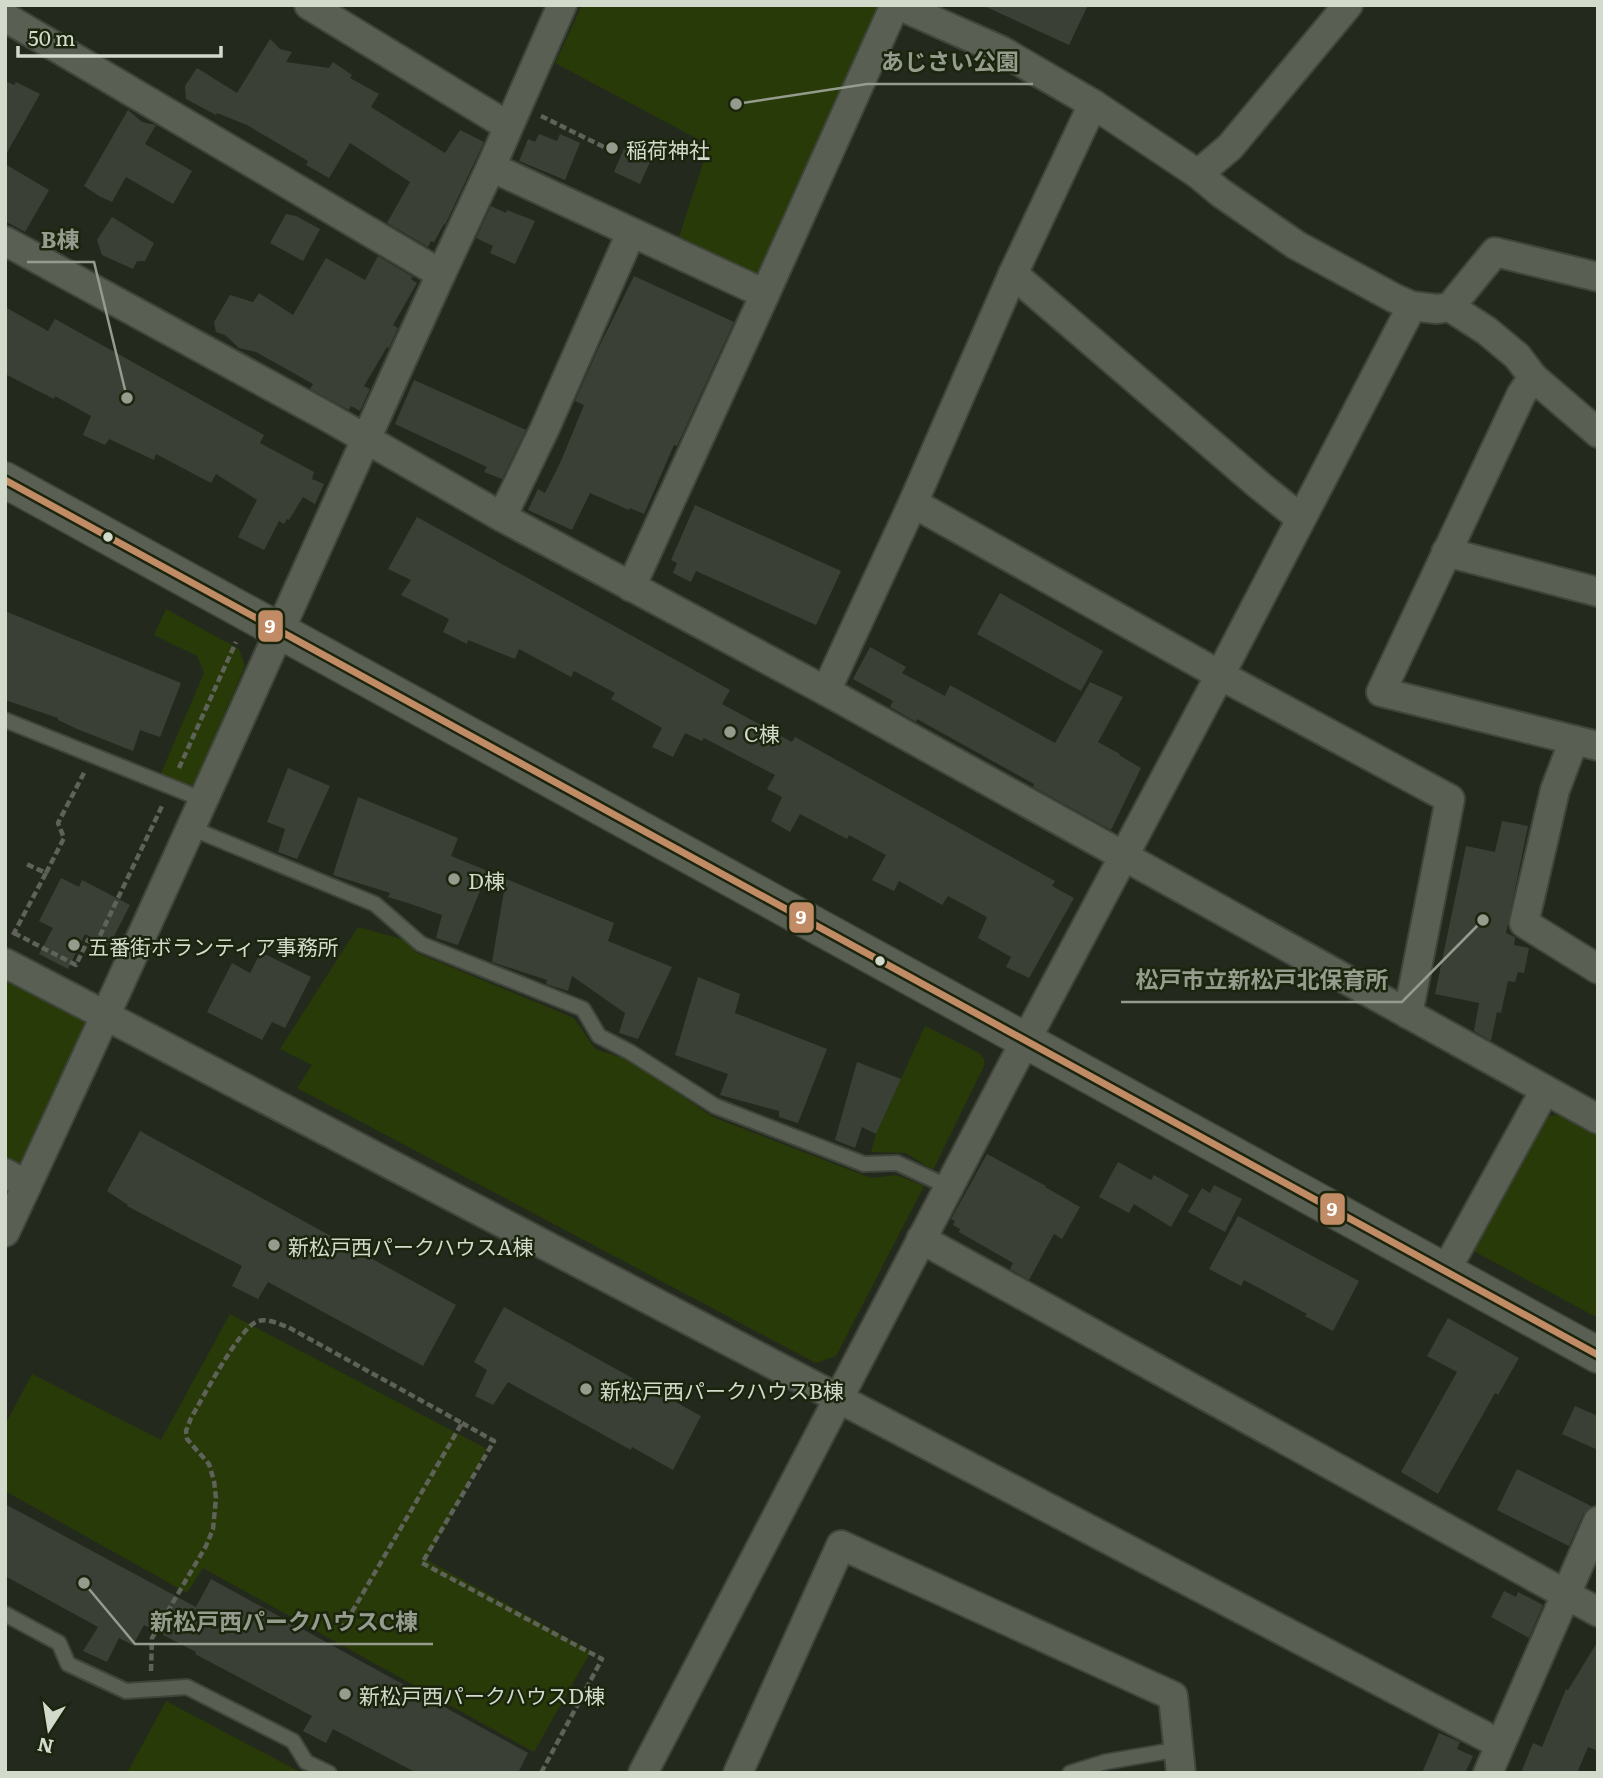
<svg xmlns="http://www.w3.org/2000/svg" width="1603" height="1778" font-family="Literata,'Noto Sans JP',serif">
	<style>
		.green { fill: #283a07 }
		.building { fill: #3b4036 }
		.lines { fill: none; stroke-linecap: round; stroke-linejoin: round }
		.service-casing { stroke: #40453b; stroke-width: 18 }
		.minor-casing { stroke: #40453b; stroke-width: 32 }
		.tertiary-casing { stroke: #40453b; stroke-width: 38 }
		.path { stroke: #5e6259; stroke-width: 4.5; stroke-dasharray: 7 3.5; stroke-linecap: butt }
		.service { stroke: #5a5f54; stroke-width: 14 }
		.minor { stroke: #5a5f54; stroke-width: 28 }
		.tertiary { stroke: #5a5f54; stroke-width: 35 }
		.bus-1-casing { stroke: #1b250e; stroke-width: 12 }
		.bus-1 { stroke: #c18c65; stroke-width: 7 }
		.poi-dot { fill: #959c8e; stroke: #1b250e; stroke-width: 2.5 }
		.bus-dot { fill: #d2dacb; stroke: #1b250e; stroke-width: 2.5 }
		.labels { text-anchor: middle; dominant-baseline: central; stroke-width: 5; stroke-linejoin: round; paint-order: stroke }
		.poi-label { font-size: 21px; fill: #d2dacb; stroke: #1b250e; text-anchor: start }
		.leader { fill: none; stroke: #959c8e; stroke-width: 2.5 }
		.callout-dot { fill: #959c8e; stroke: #1b250e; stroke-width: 2.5 }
		.callout-label { font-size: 23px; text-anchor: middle; font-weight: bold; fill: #959c8e; stroke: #1b250e; stroke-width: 5; stroke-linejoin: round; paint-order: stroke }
		.line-badge { stroke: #1b250e; stroke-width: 2.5 }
		.badge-label { font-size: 19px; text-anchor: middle; font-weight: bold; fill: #fff }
	</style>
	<rect width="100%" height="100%" fill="#24291d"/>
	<g class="green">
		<polygon points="582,5 879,5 883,7 762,280 678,240 709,145 555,63"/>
		<polygon points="166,609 239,649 245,666 191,792 159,778 204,673 197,656 154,635"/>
		<polygon points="358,927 409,941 415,952 574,1018 595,1049 629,1060 713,1117 871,1178 897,1175 924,1186 836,1356 816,1363 297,1088 312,1065 280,1049"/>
		<polygon points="5,974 86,1019 86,1032 30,1159 16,1164 5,1159"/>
		<polygon points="925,1026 979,1053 984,1059 984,1066 933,1170 906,1153 871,1152 876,1134"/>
		<polygon points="1565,1114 1598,1133 1598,1318 1468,1248 1548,1116"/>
		<polygon points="230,1314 487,1449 427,1560 591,1651 534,1752 203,1568 187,1593 5,1491 5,1425 32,1374 161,1440"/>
		<polygon points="166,1701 302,1773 127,1773"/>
	</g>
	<g class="building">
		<polygon points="982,5 1088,5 1069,45"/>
		<polygon points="270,39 280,49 292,52 286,62 329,68 333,62 352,75 350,78 379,94 371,107 445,153 460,130 484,142 445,225 444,224 434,242 431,241 428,247 387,223 410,182 350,143 329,178 306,165 308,161 247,125 217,113 216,115 186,99 185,86 197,68 237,93"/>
		<polygon points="5,81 14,85 16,82 40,94 5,156"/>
		<polygon points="128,110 142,122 156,125 145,144 192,171 173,204 126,177 112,202 99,196 84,186"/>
		<polygon points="539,134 557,141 560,134 580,143 565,180 519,161 528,139 535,142"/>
		<polygon points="628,139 655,151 640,184 614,172"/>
		<polygon points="5,164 49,190 25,232 5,221"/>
		<polygon points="491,206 506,213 507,210 535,221 515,264 490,253 493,246 476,238"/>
		<polygon points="286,214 296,216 320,229 303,261 270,243"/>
		<polygon points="112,217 154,243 145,261 137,261 133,269 102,255 97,240"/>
		<polygon points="378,256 413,277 411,279 417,283 393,325 398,328 389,348 387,347 364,386 370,389 360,411 351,406 349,410 310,389 313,384 256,352 239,348 225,335 216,332 214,322 230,295 253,302 259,293 293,315 326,258 365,280"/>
		<polygon points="634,276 734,322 677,446 674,445 644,514 630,508 629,510 590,493 572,530 528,510 538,489 545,493 561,461 584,405 575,401 598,349"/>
		<polygon points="5,307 48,331 55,319 264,435 260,443 314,472 312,479 324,484 315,504 303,497 289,520 287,519 284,524 279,521 264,550 238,537 257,500 216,474 211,483 156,454 154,460 109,439 105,445 83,435 91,416 55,396 54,399 5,374"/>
		<polygon points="414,380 526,430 502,479 484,472 487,467 395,424"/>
		<polygon points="695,505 841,571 816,625 696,571 691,582 673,573 677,563 671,560"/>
		<polygon points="417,517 730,690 722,704 792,742 795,737 1055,881 1052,886 1074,898 1029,978 1006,967 1011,957 978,938 987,917 948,896 942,905 899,881 894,891 872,880 886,855 849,835 847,839 800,814 790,832 771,821 782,797 767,789 775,775 704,738 702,741 685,733 673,757 652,747 662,728 611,699 615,693 574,671 571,677 519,649 515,659 468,640 467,644 443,632 449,619 401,595 411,580 388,569"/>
		<polygon points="1000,593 1103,651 1081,691 977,634"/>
		<polygon points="5,611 181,683 160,737 140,730 133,751 77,729 58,720 58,718 5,700"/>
		<polygon points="870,647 906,667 902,673 945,696 950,685 1055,743 1090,682 1123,697 1098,742 1120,754 1119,755 1141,768 1111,830 1033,787 1034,784 917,719 916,722 890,707 893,701 853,679"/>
		<polygon points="288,768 330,786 297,859 278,852 285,829 267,822"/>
		<polygon points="358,797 458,838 451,856 488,871 458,945 436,938 442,915 411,904 388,897 390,893 333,875"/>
		<polygon points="1502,821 1528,826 1506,933 1515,937 1514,945 1529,948 1524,973 1518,972 1515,982 1508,981 1501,1013 1497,1012 1491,1041 1474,1031 1479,1003 1435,994 1466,846 1495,852"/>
		<polygon points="61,878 79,887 82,880 130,905 109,946 85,934 68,969 39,954 53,928 39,921"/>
		<polygon points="506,879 614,923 608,941 672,967 638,1039 619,1033 625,1013 572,976 568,991 546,984 547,980 492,962"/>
		<polygon points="261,952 311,977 285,1028 272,1022 262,1040 207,1012 232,963 250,973"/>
		<polygon points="698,977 740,994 735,1013 827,1049 798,1123 779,1117 779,1111 720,1095 728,1074 675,1055"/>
		<polygon points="857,1062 901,1079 876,1134 862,1127 855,1148 835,1140"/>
		<polygon points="140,1131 456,1305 423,1366 268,1282 258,1299 232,1286 242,1266 127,1206 128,1205 107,1191"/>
		<polygon points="987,1154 1046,1186 1045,1187 1080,1207 1062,1239 1054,1234 1029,1280 1010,1269 1013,1263 959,1232 960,1229 953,1225 955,1221 951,1219"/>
		<polygon points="1118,1162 1151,1180 1154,1175 1189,1195 1171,1227 1134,1204 1129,1213 1099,1197"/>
		<polygon points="1214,1185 1242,1199 1225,1232 1188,1212 1202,1188 1210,1193"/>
		<polygon points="1238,1216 1359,1281 1333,1331 1305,1316 1307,1314 1244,1280 1241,1286 1209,1269"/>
		<polygon points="504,1307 701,1416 673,1470 632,1447 631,1450 508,1382 493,1405 475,1396 487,1370 474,1362"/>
		<polygon points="1448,1318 1519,1358 1498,1395 1495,1393 1438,1494 1401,1472 1457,1372 1427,1356"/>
		<polygon points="1575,1406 1598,1416 1598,1450 1562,1434"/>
		<polygon points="1517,1469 1591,1506 1583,1514 1569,1546 1497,1510"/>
		<polygon points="5,1504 196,1607 211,1579 528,1753 518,1773 417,1773 333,1729 326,1743 303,1731 312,1716 195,1654 196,1652 144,1625 133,1645 119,1638 107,1662 83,1651 98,1627 5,1576"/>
		<polygon points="1504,1591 1516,1597 1518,1592 1543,1605 1529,1638 1491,1617"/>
		<polygon points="1598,1641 1598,1751 1588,1747 1577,1773 1521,1773 1533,1743 1542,1747 1566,1689 1568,1690"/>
		<polygon points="1439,1733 1460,1742 1457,1749 1473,1756 1465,1773 1422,1773"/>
	</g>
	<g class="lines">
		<g class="service-casing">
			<g id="service">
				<polyline points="5,720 204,800"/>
				<polyline points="191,828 375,904 421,944 583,1009 599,1036 630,1052 715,1106 864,1164 897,1163 949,1187"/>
				<polyline points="5,1614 59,1643 68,1664 126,1691 187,1687 293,1741 306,1762 329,1773"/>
				<polyline points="1070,1773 1105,1762 1163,1752"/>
			</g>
		</g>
		<g class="minor-casing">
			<g id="minor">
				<polyline points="309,5 508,126"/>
				<polyline points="898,5 1002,51 1093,104 1198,174 1221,193 1296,245 1394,298 1412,306 1437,309 1450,307 1495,252 1598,277"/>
				<path d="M5,17L441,274C295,593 155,914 5,1232"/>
				<polyline points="491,167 765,294"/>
				<polyline points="1198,174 1230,147 1348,5"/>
				<polyline points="5,241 326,416 502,517 826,691 1598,1119"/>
				<polyline points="441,274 491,167 562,5"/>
				<polyline points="1013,274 1259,485 1300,518"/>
				<polyline points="1450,307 1487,331 1517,356 1533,377 1598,433"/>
				<polyline points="1533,377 1521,395 1381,692 1598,746"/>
				<polyline points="913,503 1220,675 1450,799 1408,1014"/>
				<polyline points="502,517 545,428 631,233"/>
				<polyline points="1446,552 1598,592"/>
				<polyline points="631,587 765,294 895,5"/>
				<polyline points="826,691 913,503 1013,274 1093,104"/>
				<polyline points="1574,740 1555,790 1524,923 1598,969"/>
				<polyline points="5,963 1500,1744"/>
				<polyline points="5,1173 27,1185"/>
				<polyline points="921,1239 1598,1612"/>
				<polyline points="1446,1270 1545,1090"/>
				<polyline points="643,1773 1010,1070 1220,675 1412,306"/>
				<polyline points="738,1773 841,1545 1173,1696 1181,1773"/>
				<polyline points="1488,1773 1598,1521"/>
			</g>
		</g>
		<g class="tertiary-casing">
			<polyline id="tertiary" points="5,480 1598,1355"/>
		</g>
		<g class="path">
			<polyline points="541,116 612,151"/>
			<polyline points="179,768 236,642"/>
			<polyline points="46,873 64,838 58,823 85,771"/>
			<polyline points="14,933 76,965 88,940 96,944 163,804"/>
			<polyline points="13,935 46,873 24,863"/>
			<polyline points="462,1423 494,1441 422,1563 602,1659 541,1773"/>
			<path d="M151,1671L152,1638L206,1546L213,1529L216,1498L214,1481L209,1464L187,1439L186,1431L191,1418C202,1399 239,1329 256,1322C266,1317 278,1324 288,1327L462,1423L342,1629"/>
		</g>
		<use href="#service" class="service"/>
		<use href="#minor" class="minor"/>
		<use href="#tertiary" class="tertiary"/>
		<g class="bus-1-casing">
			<polyline id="bus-1" points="5,480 1598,1355"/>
		</g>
		<use href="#bus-1" class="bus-1"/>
	</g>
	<g class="poi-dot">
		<circle cx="612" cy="148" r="7"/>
		<circle cx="730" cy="732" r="7"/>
		<circle cx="454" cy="879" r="7"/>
		<circle cx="74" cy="945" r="7"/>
		<circle cx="274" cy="1245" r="7"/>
		<circle cx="586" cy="1389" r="7"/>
		<circle cx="345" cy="1694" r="7"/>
	</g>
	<g class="bus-dot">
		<circle cx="108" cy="537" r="6"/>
		<circle cx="880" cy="961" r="6"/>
	</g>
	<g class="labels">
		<g class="poi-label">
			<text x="626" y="148">稲荷神社</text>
			<text x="744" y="732">C棟</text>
			<text x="468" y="879">D棟</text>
			<text x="88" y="945">五番街ボランティア事務所</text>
			<text x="288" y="1245">新松戸西パークハウスA棟</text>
			<text x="600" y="1389">新松戸西パークハウスB棟</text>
			<text x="359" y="1694">新松戸西パークハウスD棟</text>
		</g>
	</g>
	<path class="leader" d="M736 104L867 84H1033M127 398L94 262H27M1483 920L1402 1002H1121M84 1583L135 1644H433"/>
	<g class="callout-dot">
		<circle cx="736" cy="104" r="7"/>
		<circle cx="127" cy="398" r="7"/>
		<circle cx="1483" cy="920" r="7"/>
		<circle cx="84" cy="1583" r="7"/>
	</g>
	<g class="callout-label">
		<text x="950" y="70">あじさい公園</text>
		<text x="60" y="248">B棟</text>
		<text x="1262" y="988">松戸市立新松戸北保育所</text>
		<text x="284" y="1630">新松戸西パークハウスC棟</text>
	</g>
	<g class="line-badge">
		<rect x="257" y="609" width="27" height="34" rx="7" fill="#c18c65"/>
		<rect x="788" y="901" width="27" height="33" rx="7" fill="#c18c65"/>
		<rect x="1319" y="1192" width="27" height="34" rx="7" fill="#c18c65"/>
	</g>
	<g class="badge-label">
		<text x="270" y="633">9</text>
		<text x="801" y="924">9</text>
		<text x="1332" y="1216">9</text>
	</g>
	<rect width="1603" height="1778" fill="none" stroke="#d2dacb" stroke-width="14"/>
	<g transform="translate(49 1729) rotate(192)" stroke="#1b250e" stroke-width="5" paint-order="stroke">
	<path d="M0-5L12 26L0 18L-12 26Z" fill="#d2dacb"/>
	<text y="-10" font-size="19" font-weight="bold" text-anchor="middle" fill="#d2dacb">N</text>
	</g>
	<path d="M18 46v10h203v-10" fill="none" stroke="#d2dacb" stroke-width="3.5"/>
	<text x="28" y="46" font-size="21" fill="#d2dacb" stroke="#1b250e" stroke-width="5" paint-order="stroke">50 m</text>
</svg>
